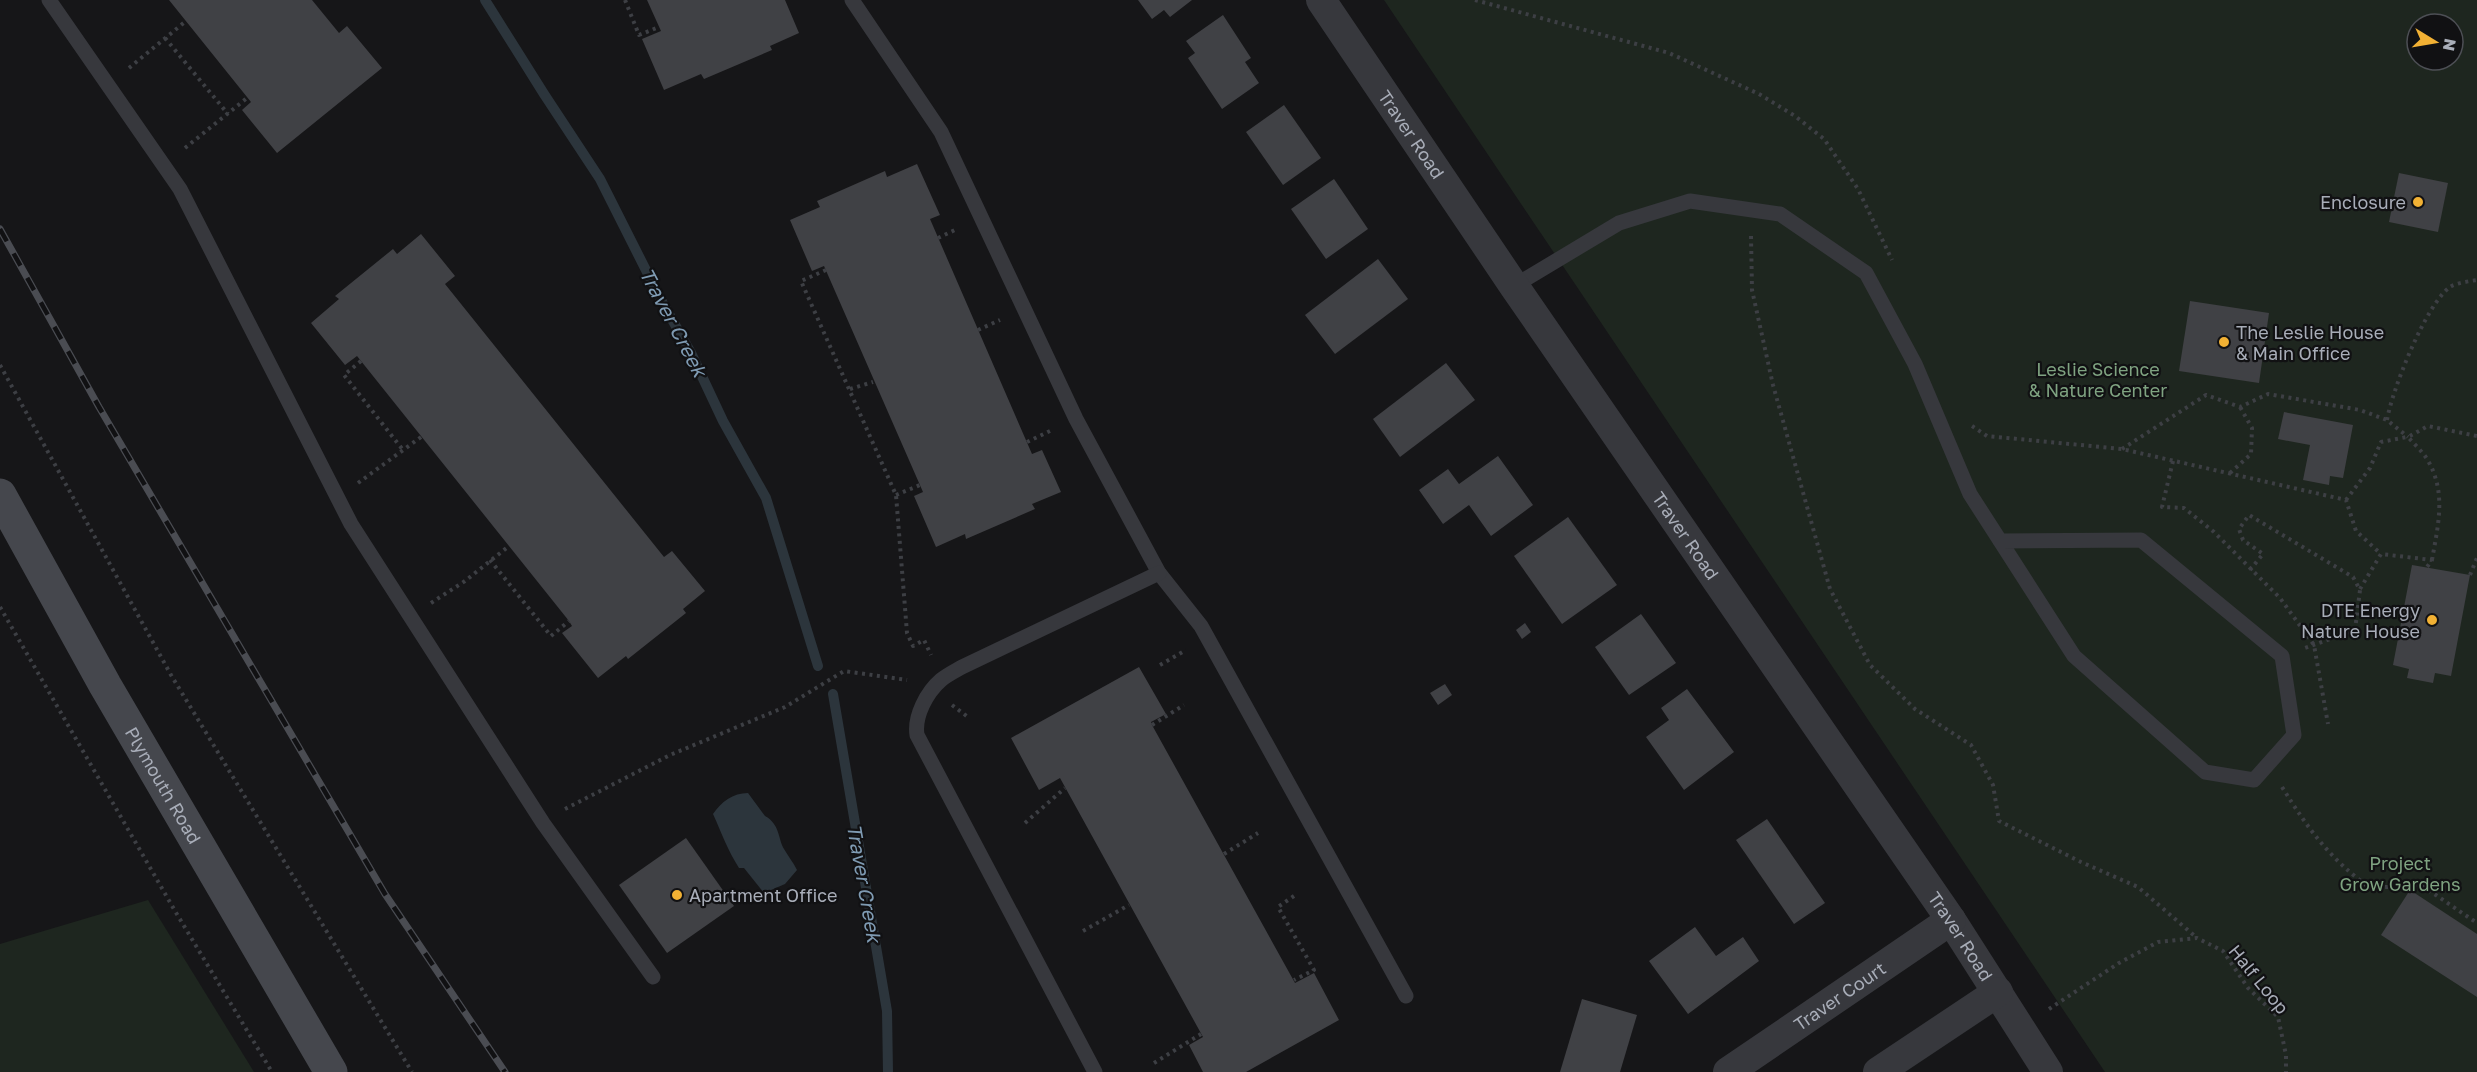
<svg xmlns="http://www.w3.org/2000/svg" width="2477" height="1072" font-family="'Golos Text',sans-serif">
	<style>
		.green { fill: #1e261f; fill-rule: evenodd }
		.water { fill: #2c353c }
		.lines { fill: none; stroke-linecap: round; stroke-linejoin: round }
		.stream { stroke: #2c353c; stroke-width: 10 }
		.building { fill: #404145 }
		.path { stroke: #3d3f44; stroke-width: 4; stroke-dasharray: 3 4.5; stroke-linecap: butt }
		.service { stroke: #37383d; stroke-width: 15 }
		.minor { stroke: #37383d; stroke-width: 30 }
		.secondary { stroke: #45474d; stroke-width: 33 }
		.rail-casing { stroke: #4a4c52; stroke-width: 7 }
		.rail { stroke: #111113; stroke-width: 4.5; stroke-dasharray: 14; stroke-linecap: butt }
		.poi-dot { fill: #f2b134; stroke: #111113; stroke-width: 2 }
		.labels { text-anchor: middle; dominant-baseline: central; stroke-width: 4.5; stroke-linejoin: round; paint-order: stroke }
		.street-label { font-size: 18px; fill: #a8adb8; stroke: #111113 }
		.poi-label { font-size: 18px; fill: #a8adb8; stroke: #111113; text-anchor: end }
		.park-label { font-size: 18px; fill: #7fa381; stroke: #111113 }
		.water-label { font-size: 20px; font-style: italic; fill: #7f9bb3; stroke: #111113 }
	</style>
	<rect width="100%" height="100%" fill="#161618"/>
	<g class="green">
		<path d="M1384,0H2477V1072H2105ZM2417,24H2453V60H2417Z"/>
		<polygon points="148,900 254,1072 0,1072 0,944"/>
	</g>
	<path class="water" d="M748,793L765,816C780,824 778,839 784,849C788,856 793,862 797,870L785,884L764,893L744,868H739C728,851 722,834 713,814C721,802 733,793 748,793Z"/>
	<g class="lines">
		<g class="stream">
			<polyline points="485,0 544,94 600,179 661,300 691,353 723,421 766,498 818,666"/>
			<polyline points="833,694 887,1011 888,1072"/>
		</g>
	</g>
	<g class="building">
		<polygon points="169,0 312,0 339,33 347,26 382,68 277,153 242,110 251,102"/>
		<polygon points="647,0 785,0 799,33 770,46 772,50 704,79 701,74 664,90 642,39 661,31"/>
		<polygon points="1138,0 1192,0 1170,17 1164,10 1152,19"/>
		<polygon points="1223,15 1251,58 1245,62 1259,83 1222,109 1188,58 1195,53 1186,41"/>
		<polygon points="1284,105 1321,158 1283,185 1246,132"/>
		<polygon points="917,164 940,215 930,219 1032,454 1042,450 1061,492 1032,504 1035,509 966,539 965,534 936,547 914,496 923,492 824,266 812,271 790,220 820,207 817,201 885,171 887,177"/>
		<polygon points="2399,173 2448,183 2438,232 2389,222"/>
		<polygon points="1334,179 1368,229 1326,259 1291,209"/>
		<polygon points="421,234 455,276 445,284 664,557 672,551 705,591 683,609 686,613 628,659 626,656 598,678 562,633 572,626 569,621 357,356 345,365 311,323 339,299 335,296 393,249 397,254"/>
		<polygon points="1378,259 1408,299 1335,354 1305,315"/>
		<polygon points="2190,301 2269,313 2259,383 2179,371"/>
		<polygon points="1446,363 1475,400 1400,457 1373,419"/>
		<polygon points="2284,412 2353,425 2343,478 2330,476 2329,485 2303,480 2310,445 2278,439"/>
		<polygon points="1498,456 1533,505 1491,536 1469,505 1443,524 1419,490 1448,469 1459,484"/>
		<polygon points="1568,517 1617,585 1562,624 1514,556"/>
		<polygon points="2412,565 2470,575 2451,676 2435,673 2433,683 2407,678 2409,669 2393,665"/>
		<polygon points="1641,614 1676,663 1629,695 1595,647"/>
		<polygon points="1525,623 1531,632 1522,639 1516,630"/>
		<polygon points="1139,667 1166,714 1151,722 1152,725 1295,983 1314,973 1339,1020 1246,1072 1203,1072 1189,1045 1203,1037 1060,778 1039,790 1011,738"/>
		<polygon points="1445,684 1452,695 1438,705 1430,693"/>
		<polygon points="1687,689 1734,752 1684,790 1646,737 1669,720 1661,708"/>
		<polygon points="1767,819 1825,903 1794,924 1736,840"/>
		<polygon points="686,838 734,906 667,953 619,885"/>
		<polygon points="2410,890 2477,934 2477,997 2381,935"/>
		<polygon points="1695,927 1716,956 1743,937 1759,961 1688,1014 1649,961"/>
		<polygon points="1582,999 1637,1015 1620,1072 1560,1072"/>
	</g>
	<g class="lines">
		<g class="path">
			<polyline points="625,0 639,35 659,27"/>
			<polyline points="1475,0 1669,53 1759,94 1795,116 1824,139 1858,189 1892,260"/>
			<polyline points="165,38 228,114"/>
			<polyline points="129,68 186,21"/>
			<polyline points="185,148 247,98"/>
			<polyline points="1751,236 1752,290 1773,385 1830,589 1870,665 1915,709 1971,745 1993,785 1999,821 2081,862 2138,887 2197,938"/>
			<polyline points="938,238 957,229"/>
			<polyline points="826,270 801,281 896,495 907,633 913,646 924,640 931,655"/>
			<polyline points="978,330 1000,320"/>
			<polyline points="361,361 344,375 403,450"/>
			<polyline points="0,365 171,675 412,1072"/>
			<polyline points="850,389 873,382"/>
			<path d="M2387,420C2392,390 2426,304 2450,287C2456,283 2470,281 2477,280"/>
			<polyline points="1972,426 1987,436 2122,449 2346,500 2356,531 2381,554"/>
			<polyline points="1027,442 1054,429"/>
			<polyline points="2122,449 2206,395 2240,407 2268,394 2360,410 2387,420 2408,437"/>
			<polyline points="2173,461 2162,507 2184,508 2214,532 2280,598 2314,645 2328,724"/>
			<polyline points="2230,473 2251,454 2252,428 2240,407"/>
			<polyline points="358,483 421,437"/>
			<polyline points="896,495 920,485"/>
			<polyline points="2346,500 2370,468 2381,442 2407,437"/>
			<polyline points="490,560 551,636 569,621"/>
			<path d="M2432,560C2438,525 2447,492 2427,459C2422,451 2414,444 2408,437L2428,426L2477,436"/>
			<polyline points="2250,570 2263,554 2243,540 2239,529 2249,515 2353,577 2360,590 2355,630 2305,648"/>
			<polyline points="2470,575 2477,558"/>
			<polyline points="2360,589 2381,554 2432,560 2427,567"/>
			<polyline points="431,603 465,581 509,546"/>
			<polyline points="0,607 175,911 272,1072"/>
			<polyline points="1160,665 1186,650"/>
			<polyline points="952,705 968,717"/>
			<polyline points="1152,725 1184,705"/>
			<path d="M2282,787C2309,830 2329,858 2370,888L2421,885L2477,923"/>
			<polyline points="565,809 670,755 785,707 844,671 907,680"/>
			<polyline points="1025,823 1065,788"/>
			<polyline points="1224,854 1258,833"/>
			<polyline points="1294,896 1278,907 1314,970 1294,980"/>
			<polyline points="1083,931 1129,905"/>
			<polyline points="2049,1009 2119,963 2158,942 2197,938 2223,951 2248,988 2278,1017 2286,1055 2286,1072"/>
			<polyline points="1154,1063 1201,1034"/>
		</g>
		<g class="service">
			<polyline points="49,0 180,189 351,524 543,823 653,977"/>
			<polyline points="852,0 941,132 1076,419 1159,573 1201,626 1406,996"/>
			<polyline points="1514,286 1619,223 1690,201 1780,214 1866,273 1915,364 1970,494 2074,656 2205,772 2254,780 2294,735 2282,656 2141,540 2000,541"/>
			<path d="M1095,1072L917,735C914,716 927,692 941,680C947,675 955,671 962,667L1159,573"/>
		</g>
		<g class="minor">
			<path id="s1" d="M1321,0L1514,286L1951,920L2048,1072"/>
			<path id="s2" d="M1728,1072L1951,920"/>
			<polyline points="1878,1072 1998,992"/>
		</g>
		<path class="secondary" id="s3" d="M0,495L105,685L331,1072"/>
		<g class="rail-casing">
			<polyline id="rail" points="0,229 99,407 385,894 505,1072"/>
		</g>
		<use href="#rail" class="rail"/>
	</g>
	<g class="poi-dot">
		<circle cx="2418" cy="202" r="6"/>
		<circle cx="2224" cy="342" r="6"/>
		<circle cx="2432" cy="620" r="6"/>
		<circle cx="677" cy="895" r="6"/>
	</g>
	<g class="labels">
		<g class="street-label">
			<text stroke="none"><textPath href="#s1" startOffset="162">Traver Road</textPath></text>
			<text stroke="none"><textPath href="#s1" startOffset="648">Traver Road</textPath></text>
			<text stroke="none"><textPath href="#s3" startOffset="333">Plymouth Road</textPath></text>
			<text stroke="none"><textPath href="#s1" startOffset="1134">Traver Road</textPath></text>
			<text transform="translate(2259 979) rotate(51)">Half Loop</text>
			<text stroke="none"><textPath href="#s2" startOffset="135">Traver Court</textPath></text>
		</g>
		<g class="poi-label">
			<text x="2406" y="202">Enclosure</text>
			<text x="2236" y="332" text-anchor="start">The Leslie House<tspan x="2236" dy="21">&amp; Main Office</tspan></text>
			<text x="2420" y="610">DTE Energy<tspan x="2420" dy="21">Nature House</tspan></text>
			<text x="689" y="895" text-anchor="start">Apartment Office</text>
		</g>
		<g class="park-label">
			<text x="2098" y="369">Leslie Science<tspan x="2098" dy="21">&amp; Nature Center</tspan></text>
			<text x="2400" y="863">Project<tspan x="2400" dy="21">Grow Gardens</tspan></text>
		</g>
		<g class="water-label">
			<text transform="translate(674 322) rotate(62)">Traver Creek</text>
			<text transform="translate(865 883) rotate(80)">Traver Creek</text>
		</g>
	</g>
	<g transform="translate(2435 42) rotate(101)"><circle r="28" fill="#111113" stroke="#4d4f55" stroke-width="1.5"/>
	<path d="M0-4.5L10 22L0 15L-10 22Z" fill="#f2b134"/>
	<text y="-9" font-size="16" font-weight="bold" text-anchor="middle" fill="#a8adb8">N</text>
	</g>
</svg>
